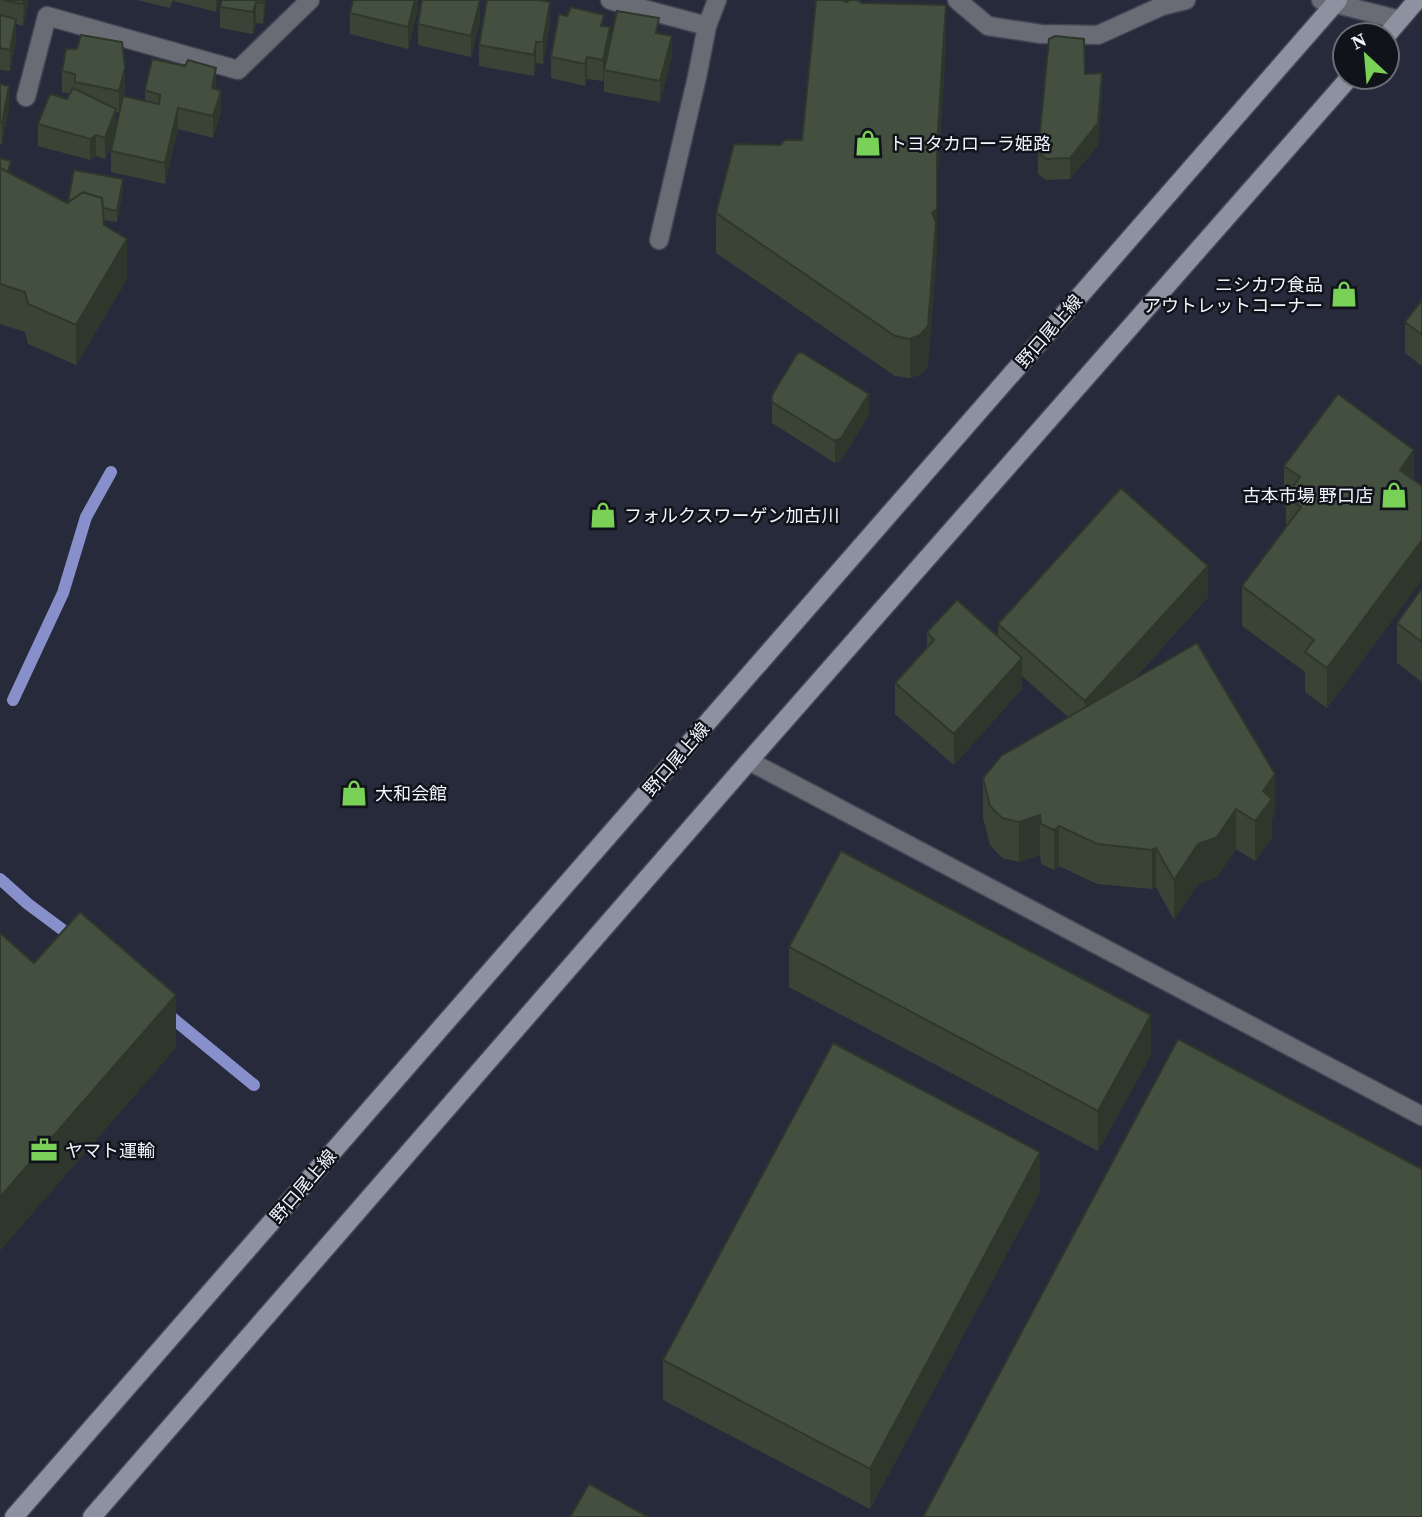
<svg xmlns="http://www.w3.org/2000/svg" width="1422" height="1517" font-family="'Source Serif 4','Noto Sans JP',serif">
	<style>
		.lines { fill: none; stroke-linecap: round; stroke-linejoin: round }
		.stream { stroke: #8890cc; stroke-width: 12 }
		.minor-casing { stroke: #434655; stroke-width: 21 }
		.secondary-casing { stroke: #434655; stroke-width: 21 }
		.minor { stroke: #6a6c75; stroke-width: 18 }
		.secondary { stroke: #8e919f; stroke-width: 18 }
		.wall { fill: #3a4436; fill-rule: evenodd }
		.shaded-wall { fill: #2f372c }
		.building { fill: #434f3f; stroke: #2f372c; stroke-width: 2 }
		.labels { text-anchor: middle; dominant-baseline: central; stroke-width: 5; stroke-linejoin: round; paint-order: stroke }
		.poi-label { font-size: 18px; fill: #f2f4fd; stroke: #11131a; text-anchor: start }
		.street-label { font-size: 18px; fill: #f2f4fd; stroke: #11131a }
	</style>
	<rect width="100%" height="100%" fill="#272a3a"/>
	<g class="lines">
		<g class="stream">
			<polyline points="13,700 63,593 86,517 111,472"/>
			<polyline points="0,879 28,904 75,939"/>
			<polyline points="165,1012 254,1085"/>
		</g>
		<g class="minor-casing">
			<g id="minor">
				<polyline points="610,0 707,26 717,0"/>
				<polyline points="957,0 988,26 1041,34 1098,35 1162,6 1186,0"/>
				<polyline points="1321,0 1400,20"/>
				<polyline points="26,97 47,16 238,70 310,0"/>
				<polyline points="659,240 697,77 707,26"/>
				<polyline points="749,761 1422,1116"/>
			</g>
		</g>
		<g class="secondary-casing">
			<g id="secondary">
				<polyline points="1387,35 1417,0"/>
				<polyline points="14,1517 1338,0"/>
				<polyline points="92,1517 749,761 1350,77"/>
			</g>
		</g>
		<use href="#minor" class="minor"/>
		<use href="#secondary" class="secondary"/>
	</g>
	<g class="wall">
		<polygon points="0,0 28,0 28,5 23,26 16,24 16,41 10,71 0,70"/>
		<polygon points="137,0 173,0 170,8"/>
		<polygon points="173,0 219,0 216,12 174,1"/>
		<polygon points="222,0 266,0 263,24 256,23 253,34 220,28 220,7"/>
		<polygon points="418,0 418,9 408,49 350,34 350,13"/>
		<polygon points="480,21 471,57 418,45 418,24"/>
		<polygon points="550,24 543,64 536,63 534,76 479,66 479,45"/>
		<polygon points="604,27 610,41 659,33 672,57 660,102 604,92 604,75 603,81 587,79 585,86 551,78 551,57"/>
		<polygon points="946,45 937,186 937,249 928,366 920,375 910,378 895,376 716,253 716,213 780,145 802,140"/>
		<path d="M62,71L125,89L123,96L145,101V90L216,89L221,112L213,138L178,129L165,184L111,172V151L114,137L105,159L96,156L90,160L38,146V124L67,99L70,94L62,92ZM116,112L119,113L116,126Z"/>
		<polygon points="1085,74 1102,94 1098,145 1070,179 1046,180 1038,174 1038,152"/>
		<polygon points="0,84 9,107 2,144 0,144"/>
		<polygon points="0,158 10,173 67,203 123,189 117,222 104,220 104,225 127,279 76,365 28,344 25,332 0,324"/>
		<polygon points="1422,300 1422,366 1405,353 1405,322"/>
		<polygon points="772,395 869,415 841,460 835,463 772,423"/>
		<polygon points="1284,466 1414,481 1422,486 1422,580 1327,708 1305,692 1305,672 1242,626 1242,586 1286,527 1286,507 1284,506"/>
		<polygon points="1422,588 1422,682 1397,663 1397,623"/>
		<polygon points="1208,597 1133,680 1275,814 1272,819 1272,839 1255,861 1236,849 1217,877 1198,884 1174,920 1156,887 1152,889 1097,884 1059,866 1054,870 1041,864 1040,855 1019,862 1002,858 990,845 983,818 983,778 1068,717 1022,676 1022,689 954,765 895,714 895,683 927,648 927,632 998,637 998,624"/>
		<polygon points="789,947 1151,1055 1098,1151 789,987"/>
		<polygon points="1040,1192 870,1509 663,1400 663,1360"/>
	</g>
	<g class="shaded-wall">
		<polygon points="24,0 28,0 28,5 23,26"/>
		<polygon points="216,0 219,0 216,12"/>
		<polygon points="264,0 266,0 263,24"/>
		<polygon points="415,0 418,0 418,9 408,49 408,27"/>
		<polygon points="480,0 480,21 471,57 471,36"/>
		<polygon points="256,2 256,23 253,34 253,12"/>
		<polygon points="550,2 550,24 543,64 543,42"/>
		<polygon points="946,5 946,45 937,186 937,146"/>
		<polygon points="16,19 16,41 10,71 10,50"/>
		<polygon points="610,27 610,48 604,70 603,81 603,60"/>
		<polygon points="672,36 672,57 660,102 660,81"/>
		<polygon points="536,42 536,63 534,76 534,55"/>
		<polygon points="587,57 587,79 585,86 585,64"/>
		<polygon points="125,68 125,89 119,113 119,91"/>
		<polygon points="216,68 216,89 212,88"/>
		<polygon points="1102,73 1102,94 1098,145 1070,179 1070,158"/>
		<polygon points="9,86 9,107 2,144 2,123"/>
		<polygon points="221,91 221,112 213,138 213,116"/>
		<polygon points="178,108 178,129 165,184 165,163"/>
		<polygon points="116,109 116,130 105,159 105,138"/>
		<polygon points="96,135 96,156 90,160 90,139"/>
		<polygon points="123,179 123,189 117,222 117,211"/>
		<polygon points="937,209 937,249 928,366 920,375 910,378 910,339 932,213"/>
		<polygon points="127,239 127,279 76,365 76,325"/>
		<polygon points="869,394 869,415 841,460 835,463 835,441"/>
		<polygon points="1414,450 1414,490 1400,470"/>
		<polygon points="1422,540 1422,580 1327,708 1327,668"/>
		<polygon points="1208,566 1208,597 1085,732 1085,701"/>
		<polygon points="1022,658 1022,689 954,765 954,734"/>
		<polygon points="1275,774 1275,814 1272,819 1272,839 1255,861 1255,821 1263,791"/>
		<polygon points="1236,809 1236,849 1217,877 1198,884 1174,920 1174,880 1198,844"/>
		<polygon points="1040,815 1040,855 1019,862 1019,822"/>
		<polygon points="1059,826 1059,866 1054,870 1054,830"/>
		<polygon points="1156,848 1156,887 1152,889 1152,850"/>
		<polygon points="176,995 176,1048 0,1251 0,1197"/>
		<polygon points="1151,1015 1151,1055 1098,1151 1098,1111"/>
		<polygon points="1040,1152 1040,1192 870,1509 870,1469"/>
	</g>
	<g class="building">
		<polygon points="2,0 24,0 23,4"/>
		<polygon points="222,0 264,0 263,3 256,2 253,12 220,7"/>
		<polygon points="353,0 415,0 408,27 350,13"/>
		<polygon points="422,0 480,0 471,36 418,24"/>
		<polygon points="487,0 539,0 550,2 543,42 536,42 534,55 479,45"/>
		<polygon points="816,0 842,0 846,2 851,0 857,0 862,3 946,5 937,146 937,209 932,213 936,222 928,326 920,335 910,339 895,336 716,213 734,144 780,145 785,140 802,140"/>
		<polygon points="571,7 604,15 601,26 610,27 603,60 587,57 585,64 551,57 559,14 567,16"/>
		<polygon points="617,11 659,18 656,33 672,36 660,81 604,70"/>
		<polygon points="0,15 16,19 10,50 0,48"/>
		<polygon points="81,35 122,42 125,68 119,91 75,82 75,74 62,71 66,49 77,49"/>
		<polygon points="1055,36 1084,39 1085,74 1102,73 1098,123 1070,158 1046,159 1038,152 1049,39"/>
		<polygon points="152,59 185,66 188,60 216,68 212,88 221,91 213,116 178,108 165,163 111,151 123,96 159,104 160,95 145,90"/>
		<polygon points="0,84 9,86 2,123 0,122"/>
		<polygon points="73,88 116,109 105,138 96,135 90,139 38,124 50,94 67,99"/>
		<polygon points="0,158 11,161 8,172 0,168"/>
		<polygon points="0,168 67,203 83,192 102,198 104,225 127,239 76,325 28,304 25,292 0,284"/>
		<polygon points="74,170 123,179 117,211 103,208 102,198 83,192 68,202"/>
		<polygon points="1422,300 1422,335 1405,322"/>
		<polygon points="801,352 869,394 841,438 835,441 772,402 772,395 797,354"/>
		<polygon points="1338,394 1414,450 1400,470 1422,486 1422,540 1327,668 1305,652 1314,640 1242,586 1301,507 1286,496 1300,477 1284,466"/>
		<polygon points="1121,488 1208,566 1085,701 998,624"/>
		<polygon points="1422,588 1422,642 1397,623"/>
		<polygon points="957,600 1022,658 954,734 895,683 934,640 927,632"/>
		<polygon points="1197,643 1275,774 1263,791 1272,799 1255,821 1236,809 1217,837 1198,844 1174,880 1156,848 1152,850 1097,844 1059,826 1054,830 1041,824 1040,815 1019,822 1002,818 990,806 983,778 1001,756"/>
		<polygon points="841,851 1151,1015 1098,1111 789,947"/>
		<polygon points="80,912 176,995 0,1197 0,933 34,963"/>
		<polygon points="1178,1039 1422,1169 1422,1517 923,1517"/>
		<polygon points="833,1043 1040,1152 870,1469 663,1360"/>
		<polygon points="589,1484 648,1517 570,1517"/>
	</g>
	<defs>
		<g id="shop-bare" transform="scale(2.1)"><path d="M-5-2.5h2.3a2.7 3.5 0 0 1 5.4 0H5L5.5 6h-11ZM-1.5-2.5h3a1.5 2.3 0 0 0-3 0Z" fill="#7ad157" stroke="#11131a" stroke-width="2.5" paint-order="stroke"/></g>
		<g id="office-bare" transform="scale(2.1)"><path d="M-6-3h4V-5.5h4V-3h4V5H-6ZM-1-4.5V-3h2v-1.5ZM-6 0V1H6V0Z" fill="#7ad157" stroke="#11131a" stroke-width="2.5" paint-order="stroke"/></g>
	</defs>
	<g fill-rule="evenodd">
		<use href="#shop-bare" x="868" y="143"/>
		<use href="#shop-bare" x="1344" y="294"/>
		<use href="#shop-bare" x="1394" y="495"/>
		<use href="#shop-bare" x="603" y="515"/>
		<use href="#shop-bare" x="354" y="793"/>
		<use href="#office-bare" x="44" y="1150"/>
	</g>
	<g class="labels">
		<g class="poi-label">
			<text x="889" y="143">トヨタカローラ姫路</text>
			<text x="1323" y="284" text-anchor="end">ニシカワ食品<tspan x="1323" dy="21">アウトレットコーナー</tspan></text>
			<text x="1373" y="495" text-anchor="end">古本市場 野口店</text>
			<text x="624" y="515">フォルクスワーゲン加古川</text>
			<text x="375" y="793">大和会館</text>
			<text x="65" y="1150">ヤマト運輸</text>
		</g>
		<g class="street-label">
			<text transform="translate(1049 331) rotate(-49)">野口尾上線</text>
			<text transform="translate(676 759) rotate(-49)">野口尾上線</text>
			<text transform="translate(303 1186) rotate(-49)">野口尾上線</text>
		</g>
	</g>
	<g transform="translate(1366 56) rotate(334)"><circle r="33" fill="#11131a" stroke="#6b6d75" stroke-width="2"/>
	<path d="M0-5L12 26L0 18L-12 26Z" fill="#7ad157"/>
	<text y="-10" font-size="19" font-weight="bold" text-anchor="middle" fill="#f2f4fd">N</text>
	</g>
</svg>
